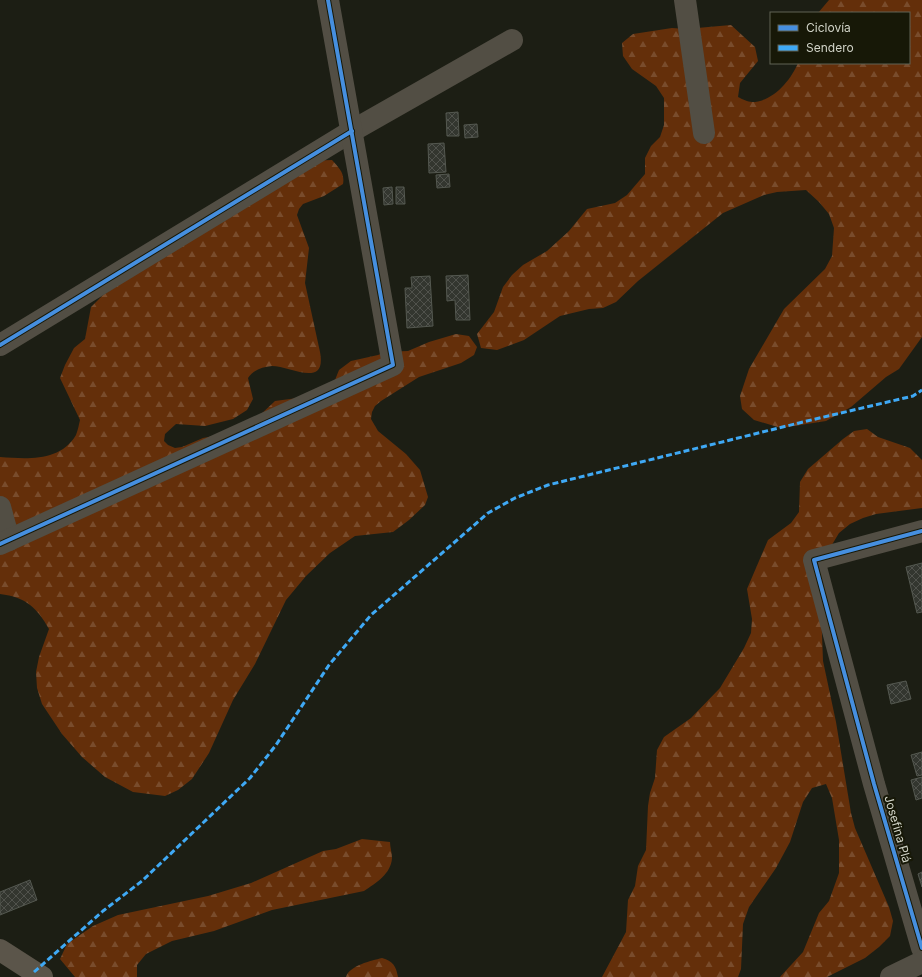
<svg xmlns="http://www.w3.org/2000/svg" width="922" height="977" font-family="Inter,sans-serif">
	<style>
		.forest { fill: url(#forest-firs) }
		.building { fill: url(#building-cross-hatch); stroke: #545850 }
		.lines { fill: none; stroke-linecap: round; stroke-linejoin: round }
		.minor { stroke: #524e44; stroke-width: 22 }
		.major { stroke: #5b554a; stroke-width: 22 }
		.quiet { stroke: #3fa9f5; stroke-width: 3; stroke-dasharray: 6 3; stroke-linecap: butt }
		.cycleway-casing { stroke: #171807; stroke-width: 6 }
		.cycleway { stroke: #468fdf; stroke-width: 4 }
		.labels { text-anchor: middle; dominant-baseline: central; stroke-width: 4; stroke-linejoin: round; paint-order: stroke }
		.street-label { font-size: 12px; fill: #d1d3c7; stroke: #171807 }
	</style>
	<defs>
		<pattern id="forest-firs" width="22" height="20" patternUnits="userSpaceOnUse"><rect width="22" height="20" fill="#642f0a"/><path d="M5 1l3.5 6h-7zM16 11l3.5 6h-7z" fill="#794c2c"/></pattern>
		<pattern id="building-cross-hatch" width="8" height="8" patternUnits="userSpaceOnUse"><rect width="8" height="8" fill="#33362f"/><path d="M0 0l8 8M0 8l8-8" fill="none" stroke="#50524c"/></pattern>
	</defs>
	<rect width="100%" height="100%" fill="#1c1e14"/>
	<g class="forest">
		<path d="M829,0H922V337L899,369L886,377L851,407L826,421L781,428L754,420L742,409L740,396L749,369L784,309L825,269L832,256L834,228L829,214L819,202L806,190L777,192L764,195L723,213L638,281L616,302L603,308L589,309L560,316L524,340L497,350L481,348L477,334L494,312L503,287L512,275L523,265L547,251L569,231L587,209L615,203L627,195L645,174V158L651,146L660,137L664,125V98L656,86L632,69L623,56L622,43L633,34L672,28L686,29L731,25L755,47L758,61L740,83L738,97C742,99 748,102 752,102C773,102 791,80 798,63H909V13H818Z"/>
		<path d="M332,160C339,168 345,173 343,184L324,196L303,204L299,209L297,215L309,248L305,283L320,352C327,389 290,366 272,366C262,367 253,370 248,378L253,399L247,410L233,419L205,426L176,424L165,434L164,441L168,445L175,448L182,447L203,438L224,434L258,417L275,401L320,395L333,385L339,370L351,361L378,355L385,352L408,351L429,342L456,334L469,336L477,347L474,355L461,363L419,377L381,401L375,406L372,412L371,419L378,431L406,454L420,470L428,497L425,505L409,520L393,532L355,536L330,553L306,576L286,600L255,664L233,700L209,753L192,779L178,790L165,796L133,792L105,777L82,757L62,734L42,704L37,688L36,672L39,657L49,629C37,608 26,597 0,594V457C27,459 60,462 76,435C78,430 79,424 80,420L60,378L65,365L74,348L85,339L91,307L103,295L306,161Z"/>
		<polygon points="867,429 878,437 910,448 922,460 922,508 876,514 863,518 850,524 839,533 827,553 821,609 823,661 836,722 851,813 855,828 889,907 893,921 890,936 879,947 865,958 827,977 780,977 803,952 819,913 829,901 839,873 839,840 832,798 826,784 812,788 803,802 790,842 776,868 749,907 743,924 741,969 738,977 602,977 626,932 628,900 635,886 638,866 646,850 648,806 650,793 655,778 657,750 664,737 691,718 720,688 744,648 751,633 752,619 747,589 768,540 791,523 799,512 800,482 808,469 843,439 854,431"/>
		<path d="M362,839L390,842C390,847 392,853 392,858C391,874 376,883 364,891L272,910L214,931L172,941L146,954L137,965V977H75L60,959L67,944L93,926L118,915L208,896L251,883L323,851L336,849Z"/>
		<path d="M382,958C393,961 396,966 398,977H346C350,965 371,961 382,958Z"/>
	</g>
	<g class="building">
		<polygon points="458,112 459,136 447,136 446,113"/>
		<polygon points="477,124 478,137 465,138 464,125"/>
		<polygon points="444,143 446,172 429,173 428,144"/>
		<polygon points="449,174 450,187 437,188 436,175"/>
		<polygon points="392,187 393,204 384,205 383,188"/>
		<polygon points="396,187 404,187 405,204 396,204"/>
		<polygon points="468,275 470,320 456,320 455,300 447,301 446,276"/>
		<polygon points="430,276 433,326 407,328 405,288 412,288 411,277"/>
		<polygon points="922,563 922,612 917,613 906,567"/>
		<polygon points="906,681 911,699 891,704 887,685"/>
		<polygon points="922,752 922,775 917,776 911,755"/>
		<polygon points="922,777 922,798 916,800 911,780"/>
		<polygon points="922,872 922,887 918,874"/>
		<polygon points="30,880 37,900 0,915 0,892"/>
	</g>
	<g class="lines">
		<g class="minor">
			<polyline points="685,0 704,133"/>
			<polyline points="0,345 352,131 512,40"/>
			<polyline points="0,507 9,540"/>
			<polyline points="922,531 814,560 874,784 922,948"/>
			<polyline points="0,544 393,365 328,0"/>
			<polyline points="891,977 922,962"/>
		</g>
		<polyline class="major" points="0,950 42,977"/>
		<polyline class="quiet" points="34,972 103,911 142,881 250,778 276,745 329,665 371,615 488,513 515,498 548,485 807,421 913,396 922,390"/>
		<g class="cycleway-casing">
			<g id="cycleway">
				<polyline points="0,345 352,131"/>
				<polyline points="922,531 814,560 874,784 922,948"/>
				<polyline points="0,544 393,365 328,0"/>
			</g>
		</g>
		<use href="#cycleway" class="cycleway"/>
	</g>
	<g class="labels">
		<g class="street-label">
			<text transform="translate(898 829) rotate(74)">Josefina Plá</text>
		</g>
	</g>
	<rect x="770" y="12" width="140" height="52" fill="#171807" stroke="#616354"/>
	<rect x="778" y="25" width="20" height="6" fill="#468fdf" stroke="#616354"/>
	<text x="806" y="32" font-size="12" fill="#d1d3c7">Ciclovía</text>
	<rect x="778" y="45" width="20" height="6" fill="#3fa9f5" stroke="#616354"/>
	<text x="806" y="52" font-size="12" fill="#d1d3c7">Sendero</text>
</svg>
